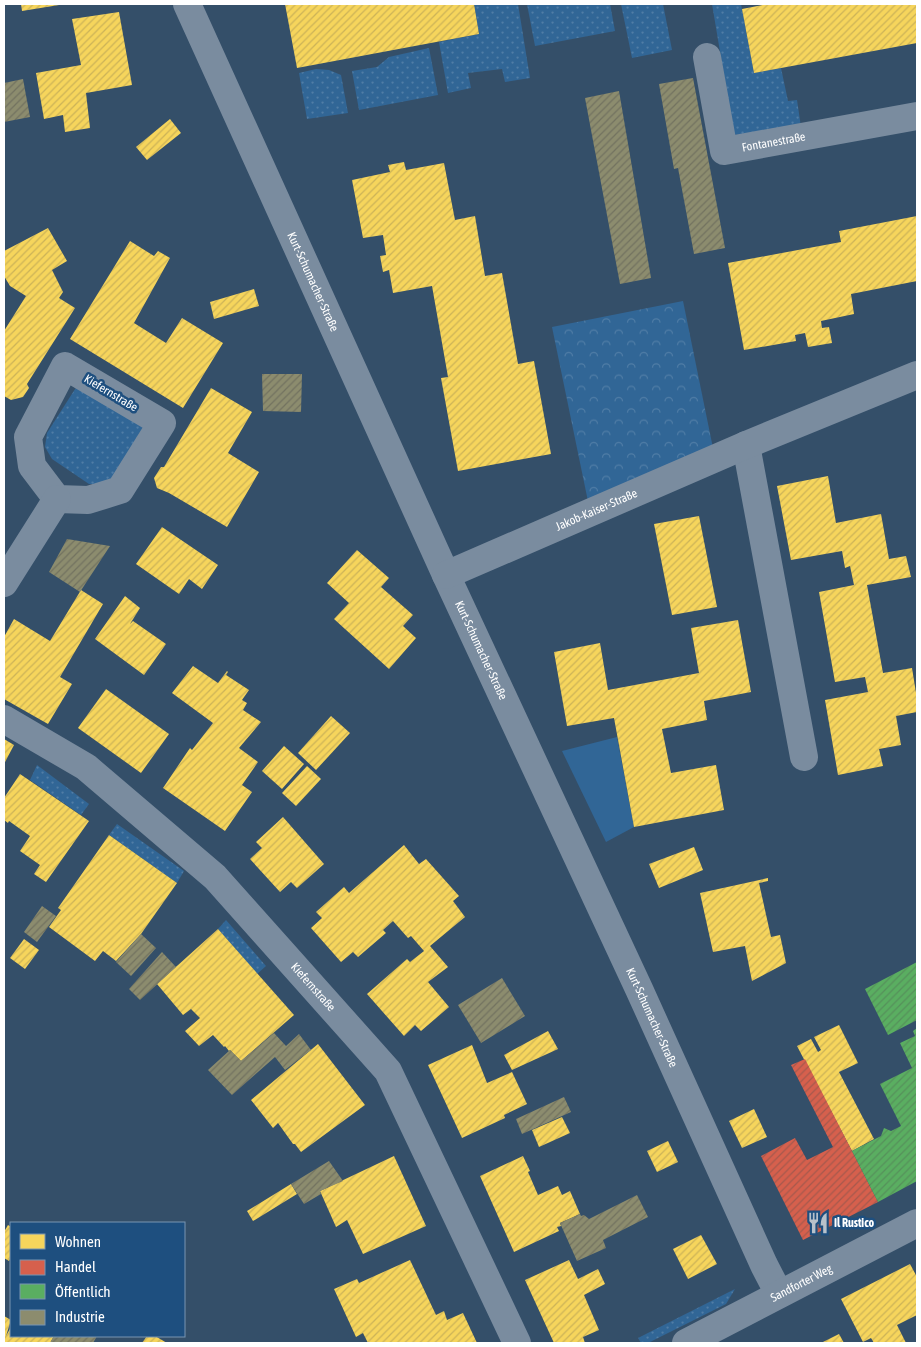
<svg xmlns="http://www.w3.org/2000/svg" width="921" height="1347" font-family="'Asap Condensed',sans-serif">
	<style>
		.grass { fill: url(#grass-dots) }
		.park { fill: url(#park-crowns) }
		.garden { fill: #316696 }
		.homes { fill: url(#homes-hatch) }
		.shops { fill: url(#shops-hatch) }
		.public { fill: url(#public-hatch) }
		.industry { fill: url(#industry-hatch) }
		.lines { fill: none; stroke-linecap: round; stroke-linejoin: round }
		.minor { stroke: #7a8c9f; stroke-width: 28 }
		.tertiary { stroke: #7a8c9f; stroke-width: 28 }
		.labels { text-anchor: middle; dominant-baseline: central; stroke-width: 5; stroke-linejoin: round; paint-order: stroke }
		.street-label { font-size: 12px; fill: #fff; stroke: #1e4f7f }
		.poi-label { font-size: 12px; font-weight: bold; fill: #fff; stroke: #1e4f7f; text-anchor: start }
	</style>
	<defs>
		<pattern id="grass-dots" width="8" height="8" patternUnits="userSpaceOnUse" patternTransform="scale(1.25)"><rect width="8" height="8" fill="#316696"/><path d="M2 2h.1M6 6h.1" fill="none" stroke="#507da6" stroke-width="1.8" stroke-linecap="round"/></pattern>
		<pattern id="park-crowns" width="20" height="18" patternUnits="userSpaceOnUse" patternTransform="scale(1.25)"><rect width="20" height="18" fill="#316696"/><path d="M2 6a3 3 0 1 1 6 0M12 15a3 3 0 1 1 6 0" fill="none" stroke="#507da6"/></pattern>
		<pattern id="homes-hatch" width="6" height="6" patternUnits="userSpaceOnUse" patternTransform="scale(1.25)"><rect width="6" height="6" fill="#f6d55c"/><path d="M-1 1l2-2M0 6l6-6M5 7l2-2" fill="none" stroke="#ccb358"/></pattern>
		<pattern id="shops-hatch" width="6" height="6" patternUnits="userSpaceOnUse" patternTransform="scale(1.25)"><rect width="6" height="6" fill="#d6604d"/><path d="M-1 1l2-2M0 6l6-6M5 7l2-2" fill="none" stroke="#a6594d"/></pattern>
		<pattern id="public-hatch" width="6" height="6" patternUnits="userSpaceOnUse" patternTransform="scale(1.25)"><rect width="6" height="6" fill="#5aae61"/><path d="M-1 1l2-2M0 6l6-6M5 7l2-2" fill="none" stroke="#56915b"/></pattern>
		<pattern id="industry-hatch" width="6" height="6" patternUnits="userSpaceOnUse" patternTransform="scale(1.25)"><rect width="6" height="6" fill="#8c8c6e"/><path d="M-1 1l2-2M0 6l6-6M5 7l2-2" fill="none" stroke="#727260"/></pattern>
	</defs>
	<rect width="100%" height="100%" fill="#344f69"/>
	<g class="grass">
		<polygon points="474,4 518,4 530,78 505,82 502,69 468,73 471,88 448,93 439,42 479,34"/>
		<polygon points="527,4 610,4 615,31 535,46"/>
		<polygon points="621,4 663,4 672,50 632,58"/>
		<polygon points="712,4 741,4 754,73 781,68 788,101 797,100 801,127 734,135"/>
		<polygon points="429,48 438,95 359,110 352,71 377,67 389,57"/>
		<polygon points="316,69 329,70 341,75 348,113 307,119 299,73"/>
		<polygon points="77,386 147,429 117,476 104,484 89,484 52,459 45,447 47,433"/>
		<polygon points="37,765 89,804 81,815 30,780"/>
		<polygon points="117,824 184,871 177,883 109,835"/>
		<polygon points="226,920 266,966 257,974 218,929"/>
		<polygon points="735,1289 726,1304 648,1343 641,1343 638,1338"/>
	</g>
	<polygon class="park" points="683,301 715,458 590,511 552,327"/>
	<polygon class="garden" points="617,737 634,827 606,842 562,751"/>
	<g class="homes">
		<polygon points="21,4 59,4 59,5 22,11"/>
		<polygon points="285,4 474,4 479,34 297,68"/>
		<polygon points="768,4 917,4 917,43 754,73 742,9"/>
		<polygon points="119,12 132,85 86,93 90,128 65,132 63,115 44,119 36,73 81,65 72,19"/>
		<polygon points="170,119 181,133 147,160 136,147"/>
		<polygon points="404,162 406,170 444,163 455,220 475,216 485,276 502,273 518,364 534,361 551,454 458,471 441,378 448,377 432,286 393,293 389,270 383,272 380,256 386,255 383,235 363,238 352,180 390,172 388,165"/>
		<polygon points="917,216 917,281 851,294 854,314 821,321 822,328 829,327 832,343 808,347 805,333 795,335 796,341 744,350 728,263 841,242 839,231"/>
		<polygon points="48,228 67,261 52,270 63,292 59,298 75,308 27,384 29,388 23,397 11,400 4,396 4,331 26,296 10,286 4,276 4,251"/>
		<polygon points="130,241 154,256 158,251 170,258 134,323 166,343 182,318 223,343 183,408 70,339"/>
		<polygon points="254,289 259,306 214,319 210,302"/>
		<polygon points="211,388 252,412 228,453 259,472 227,527 169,493 157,488 154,478 161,467 164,467"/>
		<polygon points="828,476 836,523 881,514 889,559 906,556 911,577 867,585 883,673 912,668 917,699 917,712 896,716 901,745 879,749 883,766 838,775 825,700 868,692 865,677 835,682 819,592 854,585 850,566 845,568 842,551 791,560 777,486"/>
		<polygon points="699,516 717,607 672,615 654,524"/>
		<polygon points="162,527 218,565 202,589 189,579 179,594 136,564"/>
		<polygon points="357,550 389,578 381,587 413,615 403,626 416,638 389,669 334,619 349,603 327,583"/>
		<polygon points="81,590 103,604 60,677 72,684 48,724 4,699 4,637 14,619 50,641"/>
		<polygon points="125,596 140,608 130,624 133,621 166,644 144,675 95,639"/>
		<polygon points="738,620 751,692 704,701 707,720 662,729 671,773 716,765 724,810 634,827 614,718 567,726 554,652 600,643 608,690 699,673 691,628"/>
		<polygon points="193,666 218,683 227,671 228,672 226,675 249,690 242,700 247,703 243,710 261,722 239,748 258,762 242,785 252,792 225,831 163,788 190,748 192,750 213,723 172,693"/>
		<polygon points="106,689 169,734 141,773 78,728"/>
		<polygon points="331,716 350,733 316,770 298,753"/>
		<polygon points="4,739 14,745 4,764"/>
		<polygon points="284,746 304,764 282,789 262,771"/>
		<polygon points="307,766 321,779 296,806 282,793"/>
		<polygon points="20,774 89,821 46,882 34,874 40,865 20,851 30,836 9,821 8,823 4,820 4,798"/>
		<polygon points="283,817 324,864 297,888 291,882 280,892 250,859 262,848 256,842"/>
		<polygon points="109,835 177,883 141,934 116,961 103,951 95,961 49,927 61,910 58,908"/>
		<polygon points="404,845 419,864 426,859 459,896 453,901 465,917 430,946 448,967 428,982 449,1007 421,1031 415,1025 404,1036 367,994 407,959 410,962 424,951 411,936 408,938 393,921 383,930 386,933 358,957 353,952 341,962 311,928 322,918 316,912 344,887 349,893"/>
		<polygon points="694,847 703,870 659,888 649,864"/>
		<polygon points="768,878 768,881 759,883 771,937 780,935 786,963 752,981 745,946 713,952 700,893"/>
		<polygon points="218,929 294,1015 241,1061 230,1050 229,1051 225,1046 224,1047 213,1035 199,1046 185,1031 200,1018 191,1009 183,1015 157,984"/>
		<polygon points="24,939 39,950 25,969 10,958"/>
		<polygon points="839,1025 858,1063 839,1072 874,1139 852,1151 797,1046 811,1039 818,1052 821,1050 814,1037"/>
		<polygon points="548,1031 558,1049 512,1070 504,1055"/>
		<polygon points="318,1044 365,1105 301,1152 295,1144 293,1144 278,1123 273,1128 251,1100"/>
		<polygon points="472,1045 487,1083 512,1072 527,1104 504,1115 505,1118 462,1138 428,1065"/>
		<polygon points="754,1109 767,1137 742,1148 729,1121"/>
		<polygon points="562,1117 570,1133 539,1147 532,1130"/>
		<polygon points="668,1141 678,1162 657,1172 647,1151"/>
		<polygon points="394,1156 426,1226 363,1254 347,1220 336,1227 320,1191"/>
		<polygon points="523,1156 530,1171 528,1172 538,1195 558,1186 562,1195 570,1191 580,1214 560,1223 561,1226 557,1227 559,1231 514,1252 480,1176"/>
		<polygon points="291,1184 297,1194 253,1221 247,1211"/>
		<polygon points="8,1225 11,1227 11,1257 9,1261 4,1258 4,1232"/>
		<polygon points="701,1235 717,1264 688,1279 673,1249"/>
		<polygon points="410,1260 436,1315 444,1311 447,1320 463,1313 477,1343 368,1343 363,1333 356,1337 334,1289 357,1279 359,1283"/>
		<polygon points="569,1260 578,1279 598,1269 605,1284 584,1295 599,1330 583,1337 585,1343 554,1343 525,1280"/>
		<polygon points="910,1264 917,1277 917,1315 897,1325 906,1343 874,1343 871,1338 863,1342 841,1299"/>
		<polygon points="4,1316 11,1320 6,1336 11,1327 11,1336 54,1336 50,1343 4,1343"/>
		<polygon points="839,1334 844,1343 821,1343"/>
		<polygon points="147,1336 155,1336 167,1343 142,1343"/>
	</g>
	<polygon class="shops" points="805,1059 878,1202 803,1240 761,1156 795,1138 807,1160 833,1147 791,1065"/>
	<g class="public">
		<polygon points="917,962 917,1020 888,1035 865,989"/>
		<polygon points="917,1028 917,1181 878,1202 852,1151 881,1136 884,1128 891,1131 901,1126 880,1084 912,1068 900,1043 915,1036 913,1031"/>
	</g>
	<g class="industry">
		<polygon points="693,78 725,248 694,254 678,168 674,169 659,84"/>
		<polygon points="23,79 30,117 4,122 4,83"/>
		<polygon points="619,91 651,278 620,284 585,98"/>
		<polygon points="262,374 302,374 301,412 263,411"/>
		<polygon points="67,539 110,546 80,592 49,572"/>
		<polygon points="42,906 56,916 37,942 24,932"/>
		<polygon points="141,934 156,948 131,976 116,962"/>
		<polygon points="162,952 176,967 140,1000 129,989"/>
		<polygon points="502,978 525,1016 481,1043 458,1005"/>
		<polygon points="274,1033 286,1046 299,1034 311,1050 285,1070 275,1057 232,1095 208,1070 230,1050 241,1061"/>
		<polygon points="564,1097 571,1112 522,1134 516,1119"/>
		<polygon points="329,1161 343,1181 320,1191 321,1194 304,1204 291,1184"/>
		<polygon points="637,1195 648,1217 603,1240 606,1248 577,1261 560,1223 580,1214 581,1216 584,1215 589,1219"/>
		<polygon points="54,1336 97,1336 93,1343 50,1343"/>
	</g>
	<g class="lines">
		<g class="minor">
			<path id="s1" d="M187,4L446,575L639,989L764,1265L779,1294"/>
			<path id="s2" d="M707,57L724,151L917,116"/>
			<polygon points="65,366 162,423 120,490 88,500 57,499 32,466 28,437"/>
			<polyline points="746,445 804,757"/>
			<path id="s3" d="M446,575L746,445L917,375"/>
			<polyline points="4,583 57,499"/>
			<path id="s4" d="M4,719L86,767L215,877L388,1071L517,1343"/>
		</g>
		<path class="tertiary" id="s5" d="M686,1343L917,1223"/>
	</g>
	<defs>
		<g id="restaurant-bare" transform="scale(1.725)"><path d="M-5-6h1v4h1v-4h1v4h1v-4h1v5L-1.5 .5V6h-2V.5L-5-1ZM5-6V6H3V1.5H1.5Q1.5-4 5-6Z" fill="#b8c1ca" stroke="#1e4f7f" stroke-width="2.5" paint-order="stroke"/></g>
	</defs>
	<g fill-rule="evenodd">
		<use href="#restaurant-bare" x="818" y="1223"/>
	</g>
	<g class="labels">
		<g class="street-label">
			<text stroke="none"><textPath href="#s2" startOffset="146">Fontanestraße</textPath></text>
			<text stroke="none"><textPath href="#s1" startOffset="305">Kurt-Schumacher-Straße</textPath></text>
			<text transform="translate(111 393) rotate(31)">Kiefernstraße</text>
			<text stroke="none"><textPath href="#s3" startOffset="164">Jakob-Kaiser-Straße</textPath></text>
			<text stroke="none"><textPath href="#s1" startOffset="710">Kurt-Schumacher-Straße</textPath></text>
			<text stroke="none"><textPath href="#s4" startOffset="412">Kiefernstraße</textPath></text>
			<text stroke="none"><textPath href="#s1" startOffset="1115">Kurt-Schumacher-Straße</textPath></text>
			<text stroke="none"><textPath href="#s5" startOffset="130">Sandforter Weg</textPath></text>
		</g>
		<g class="poi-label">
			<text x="834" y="1223">Il Rustico</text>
		</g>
	</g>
	<rect width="921" height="1347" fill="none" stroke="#ffffff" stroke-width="10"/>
	<rect x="10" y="1222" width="175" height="115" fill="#1e4f7f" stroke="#7895b2"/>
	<rect x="20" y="1234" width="25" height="15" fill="#f6d55c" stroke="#7895b2"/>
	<text x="55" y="1247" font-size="15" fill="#ffffff">Wohnen</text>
	<rect x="20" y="1260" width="25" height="15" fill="#d6604d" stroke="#7895b2"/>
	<text x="55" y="1272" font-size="15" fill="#ffffff">Handel</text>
	<rect x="20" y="1284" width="25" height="15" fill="#5aae61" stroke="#7895b2"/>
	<text x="55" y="1297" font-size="15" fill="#ffffff">Öffentlich</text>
	<rect x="20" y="1310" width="25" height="15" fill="#8c8c6e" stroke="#7895b2"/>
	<text x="55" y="1322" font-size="15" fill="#ffffff">Industrie</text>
</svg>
